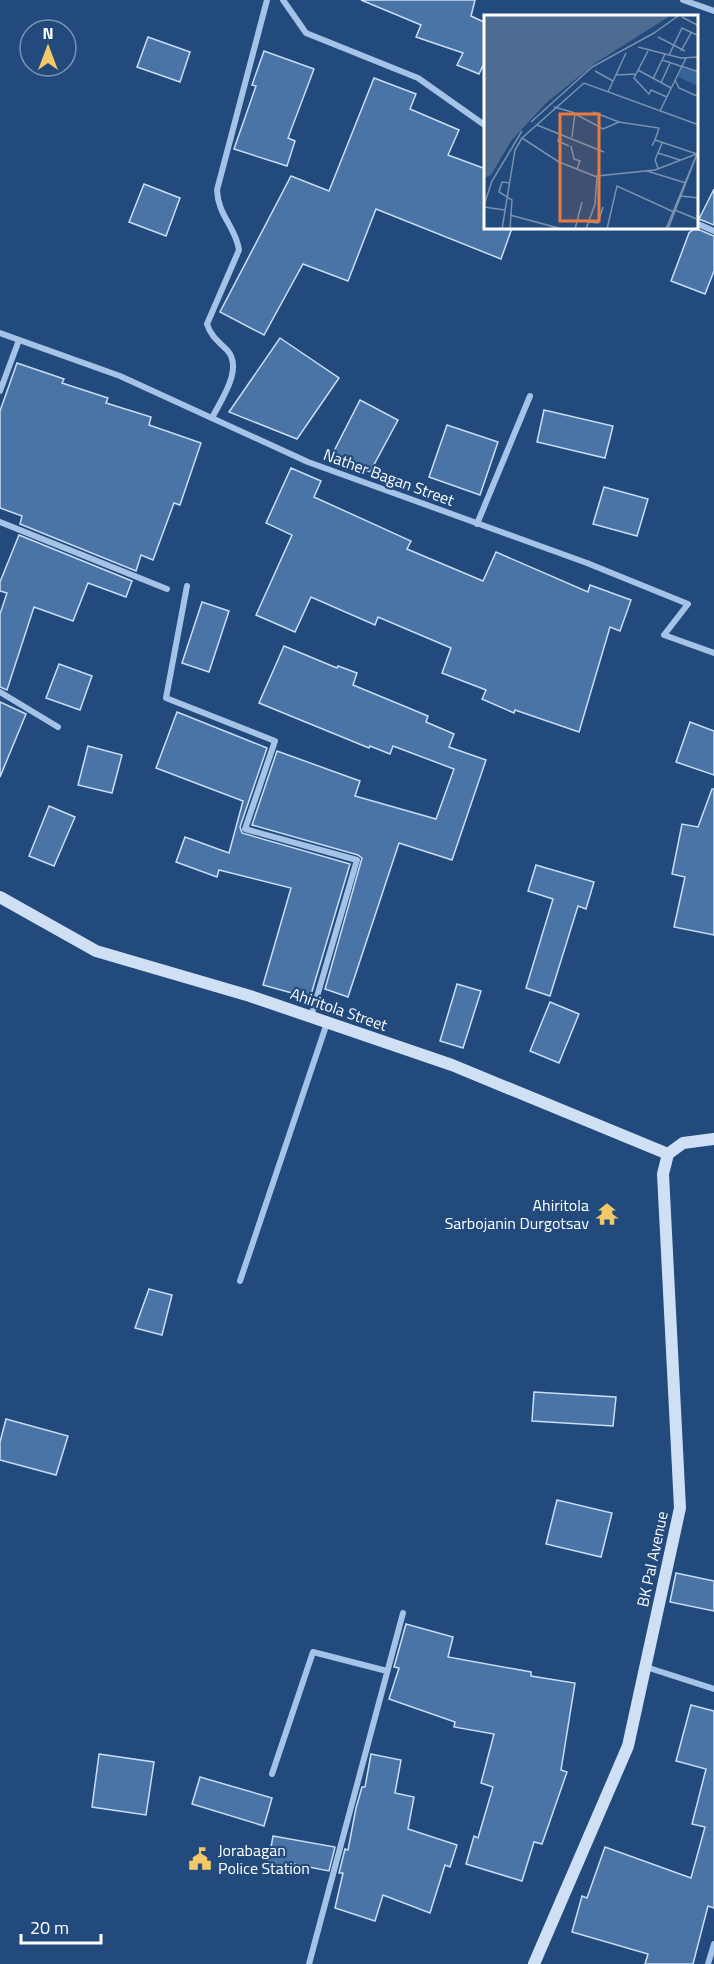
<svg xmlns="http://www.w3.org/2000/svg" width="714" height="1964" font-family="'Titillium Web',sans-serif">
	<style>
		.building { fill: #4b74a6; stroke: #c9ddf5; stroke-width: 1.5 }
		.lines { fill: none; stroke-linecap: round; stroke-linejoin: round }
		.street { stroke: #a5c3e6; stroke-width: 6 }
		.secondary { stroke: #cfe0f5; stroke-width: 12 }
		.labels { text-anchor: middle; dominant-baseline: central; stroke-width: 4.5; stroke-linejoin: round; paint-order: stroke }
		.street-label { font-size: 16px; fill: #fff; stroke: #224a7c }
		.poi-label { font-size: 16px; fill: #fff; stroke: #224a7c; text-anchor: end }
		.inset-road { fill: none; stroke: #7a92b0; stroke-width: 1.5 }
		.view { fill: #ed7a3d; fill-opacity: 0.15; stroke: #ed7a3d; stroke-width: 3 }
		.inset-edge { fill: none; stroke: #fff; stroke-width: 3 }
	</style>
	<rect width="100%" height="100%" fill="#224a7c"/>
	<g class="building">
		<polygon points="361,0 475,0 471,16 486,23 486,59 479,74 457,65 463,53 416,37 421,25"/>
		<polygon points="148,37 190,52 180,82 137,67"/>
		<polygon points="264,51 314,69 288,138 295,141 287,166 234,149 256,86 252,85"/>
		<polygon points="374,78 416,94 410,109 459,130 448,155 486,169 486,228 512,228 501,259 376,209 348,281 303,264 264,335 220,312 291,176 329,191"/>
		<polygon points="144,184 180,198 166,236 129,222"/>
		<polygon points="714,189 714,225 699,219"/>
		<polygon points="695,228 714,236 714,271 705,294 671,281 689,233"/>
		<polygon points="280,338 339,378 297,439 229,412"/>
		<polygon points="17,363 64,379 62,383 108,398 106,403 151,417 149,425 201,443 180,505 174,503 153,560 141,555 136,571 20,524 22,516 0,508 0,411"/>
		<polygon points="360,400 398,420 370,472 333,453"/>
		<polygon points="544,410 613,426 605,458 537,442"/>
		<polygon points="447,425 498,442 480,495 429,477"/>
		<polygon points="291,468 321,481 314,497 411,541 407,549 483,581 496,552 588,592 590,585 631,600 620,631 610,627 579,732 515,710 514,713 482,699 486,690 442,673 451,648 378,617 375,625 311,597 295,632 256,615 292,535 266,523"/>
		<polygon points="604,487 648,499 637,536 593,524"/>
		<polygon points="19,535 132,581 126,597 88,583 73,621 34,607 7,690 0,687 0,614 7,593 0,591 0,582"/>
		<polygon points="202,602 229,611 209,672 182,663"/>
		<polygon points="284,646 337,668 338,666 357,673 353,685 428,716 426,722 454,734 449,747 486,760 452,860 399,843 348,997 325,989 362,858 358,855 252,825 277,751 360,781 355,796 436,819 454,769 393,746 390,754 370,746 369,748 259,703"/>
		<polygon points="59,664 92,676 80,710 46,698"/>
		<polygon points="0,702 26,714 0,777"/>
		<polygon points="177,712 267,748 240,827 242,833 350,864 310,998 263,985 291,888 219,870 217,877 176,862 185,837 229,853 243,801 156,768"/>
		<polygon points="690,722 714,731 714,775 676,762"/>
		<polygon points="88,746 122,755 112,793 78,785"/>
		<polygon points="712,789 714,789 714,935 674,927 685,877 672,874 682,824 698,827"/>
		<polygon points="49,806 75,817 54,866 29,856"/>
		<polygon points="536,865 594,882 586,909 578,906 550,996 526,988 553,899 528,891"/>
		<polygon points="457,984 481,991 463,1048 440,1041"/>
		<polygon points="550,1002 579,1014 559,1063 530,1051"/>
		<polygon points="149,1289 172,1295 162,1335 135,1328"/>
		<polygon points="534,1392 616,1397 613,1426 532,1421"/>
		<polygon points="6,1419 68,1436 56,1475 0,1460 0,1442"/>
		<polygon points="557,1500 612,1513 601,1557 546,1544"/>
		<polygon points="676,1573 714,1581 714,1611 670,1602"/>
		<polygon points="406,1624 453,1637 448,1657 531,1672 531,1676 575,1683 561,1770 567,1772 542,1844 534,1842 522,1881 466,1864 474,1836 478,1838 493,1787 481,1783 494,1734 454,1727 455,1722 389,1699 399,1668 394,1667"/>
		<polygon points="691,1705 714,1711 714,1908 708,1906 693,1964 645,1964 648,1954 572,1932 582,1896 587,1898 605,1847 691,1878 705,1827 692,1824 706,1769 676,1761"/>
		<polygon points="99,1754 154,1762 146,1815 92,1807"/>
		<polygon points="371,1754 401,1760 395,1793 414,1797 408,1829 457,1845 450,1867 445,1865 430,1913 383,1895 375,1921 335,1908 343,1873 339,1873 345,1849 348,1850 356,1808 362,1787 365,1787"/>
		<polygon points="200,1777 272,1798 264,1826 192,1804"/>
		<polygon points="273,1836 335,1847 329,1871 293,1864 291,1874 267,1870"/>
	</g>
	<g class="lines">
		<g class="street">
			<polyline points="283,0 306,33 418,78 486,126"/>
			<polyline points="683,0 714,11"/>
			<polyline points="698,224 714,231"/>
			<polyline points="0,333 120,376 308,462 587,563 688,604 664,635 714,653"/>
			<polyline points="0,391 19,340"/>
			<path d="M212,418C221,400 244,368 227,350C219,342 210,335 207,324L239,250C236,227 218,216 217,190L267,0"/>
			<polyline points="0,522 167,589"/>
			<polyline points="477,524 530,396"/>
			<polyline points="187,586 166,698 275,741 245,829 357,860 311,1017"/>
			<polyline points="0,692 58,727"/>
			<polyline points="240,1281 327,1023"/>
			<polyline points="646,1667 714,1689"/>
			<polyline points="272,1774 313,1652 387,1671"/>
			<polyline points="309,1964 403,1613"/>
			<polyline points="708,1964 714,1944"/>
		</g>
		<g class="secondary">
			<polyline points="0,897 96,951 250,996 452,1065 668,1154"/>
			<polyline points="534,1964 628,1746 680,1508 663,1174 668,1154 683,1143 714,1139"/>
		</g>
	</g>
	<defs>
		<g id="temple-bare" transform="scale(1.8)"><path d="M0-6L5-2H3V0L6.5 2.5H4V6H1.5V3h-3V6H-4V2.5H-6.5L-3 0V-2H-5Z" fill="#f2c868" stroke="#224a7c" stroke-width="2.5" paint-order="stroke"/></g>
		<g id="civic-bare" transform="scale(1.8)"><path d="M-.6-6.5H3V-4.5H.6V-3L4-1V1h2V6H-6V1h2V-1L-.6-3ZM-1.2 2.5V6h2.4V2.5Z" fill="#f2c868" stroke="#224a7c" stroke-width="2.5" paint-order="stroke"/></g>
	</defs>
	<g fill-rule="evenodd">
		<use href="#temple-bare" x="607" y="1214"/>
		<use href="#civic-bare" x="200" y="1859"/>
	</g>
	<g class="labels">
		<g class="street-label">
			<text transform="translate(389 477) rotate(20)">Nather Bagan Street</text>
			<text transform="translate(339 1009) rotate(19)">Ahiritola Street</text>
			<text transform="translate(652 1559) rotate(-78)">BK Pal Avenue</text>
		</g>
		<g class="poi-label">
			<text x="589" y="1205">Ahiritola<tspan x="589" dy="18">Sarbojanin Durgotsav</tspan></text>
			<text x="218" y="1850" text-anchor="start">Jorabagan<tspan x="218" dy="18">Police Station</tspan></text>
		</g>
	</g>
	<g transform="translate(484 15)">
		<rect width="214" height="214" fill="#224a7c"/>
		<path d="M198,53L214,57V71L194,62Z" fill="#35649a"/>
		<path d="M0,1H186L113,47L62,88L27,126L7,160L0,163Z" fill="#4e6c91"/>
		<path class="inset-road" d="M198,2L215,11M174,22L201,36M154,32L197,43L215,42M164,36L150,63L165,79L167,75L183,82M197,36L207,18M185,40L198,13L215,21M178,45L215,57M154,55L187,73M111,56L129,66M132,60L152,59M169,64L181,39M191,65L195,73L215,82M177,68L186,48M124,77L142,38M70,92L88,97L119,114L135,107L175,113L171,125M176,96L202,43M109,97L135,107M47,107L108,52L170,18L194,1M53,110L120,137M77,117L74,126L85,131M88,122L91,98M38,123L75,147L113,162M87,131L90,144L96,146L93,154M168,131L171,125L213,139M174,138L196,145M174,153L171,145L178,128M163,156L202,168M26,168L18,167L15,177L28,185L26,214M197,181L215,183M0,190L8,166L38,116M0,192L21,195M191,195L215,205M26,200L78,214M105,207L114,208L119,192M18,214L31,135L38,123L100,68L215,110M91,214L98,187M102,214L111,189L113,161L171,155L215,138M123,214L133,171L190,197M182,214L215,134M184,214L213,139"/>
		<path class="view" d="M76,99H115V206H76Z"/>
		<rect width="214" height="214" class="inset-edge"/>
	</g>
	<g transform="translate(48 48)"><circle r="28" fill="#224a7c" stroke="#7a92b0" stroke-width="1.5"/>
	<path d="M0-4.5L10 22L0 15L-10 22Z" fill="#f2c868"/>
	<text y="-9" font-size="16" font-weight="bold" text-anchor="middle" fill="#ffffff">N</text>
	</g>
	<path d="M21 1934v9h80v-9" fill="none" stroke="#ffffff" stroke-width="3"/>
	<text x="30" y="1934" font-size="18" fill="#ffffff" stroke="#224a7c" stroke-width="4.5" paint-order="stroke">20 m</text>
</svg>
